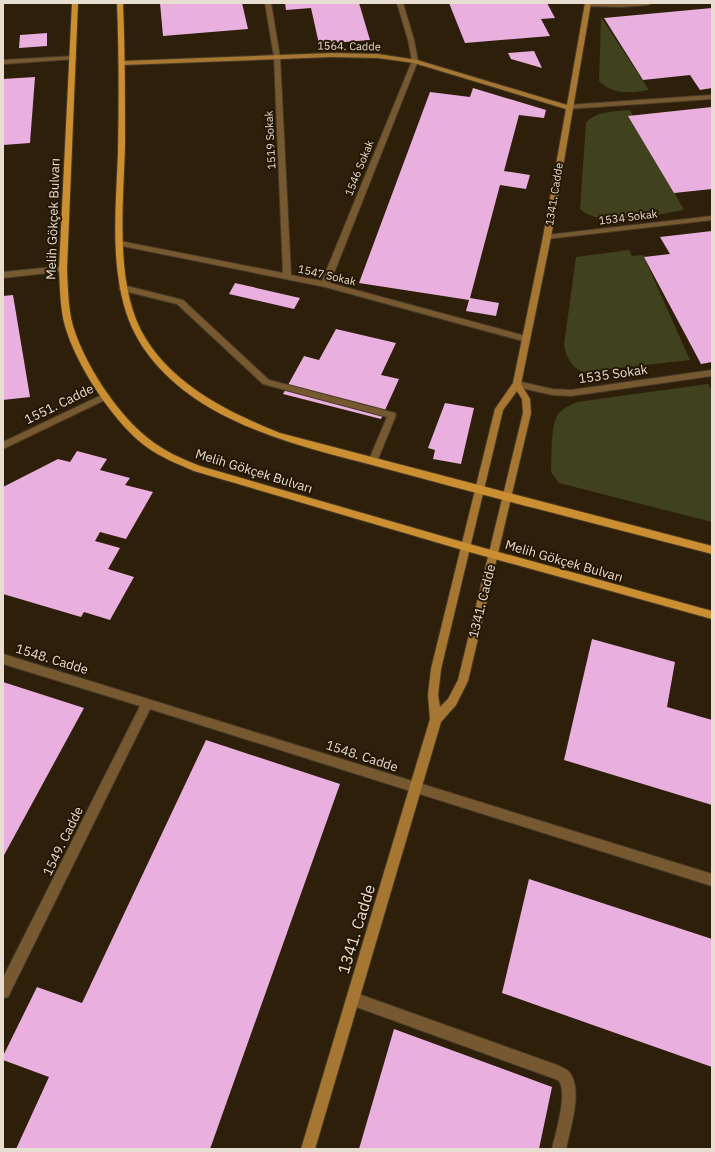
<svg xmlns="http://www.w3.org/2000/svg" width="715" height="1152" font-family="'IBM Plex Sans',sans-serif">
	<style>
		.green { fill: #40421d }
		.building { fill: #e9afde }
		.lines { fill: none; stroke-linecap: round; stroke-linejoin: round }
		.lane-casing { stroke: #483a27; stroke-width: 2 }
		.street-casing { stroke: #483a27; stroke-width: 2 }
		.secondary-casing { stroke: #483a27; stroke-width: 2 }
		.primary-casing { stroke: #483a27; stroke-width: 2 }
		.lane { fill: #765931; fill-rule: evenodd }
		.street { fill: #765931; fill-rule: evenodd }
		.secondary { fill: #a67732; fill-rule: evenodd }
		.primary { fill: #cb8e30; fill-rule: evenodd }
		.labels { text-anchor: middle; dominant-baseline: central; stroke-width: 4; stroke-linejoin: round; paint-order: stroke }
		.far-street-label { font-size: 11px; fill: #e7ddd1; stroke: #241603 }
		.street-label { font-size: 13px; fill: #e7ddd1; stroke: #241603 }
		.near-street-label { font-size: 16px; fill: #e7ddd1; stroke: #241603 }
	</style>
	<rect width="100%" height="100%" fill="#2e1f0b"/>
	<g class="green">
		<path d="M601,17L649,90C632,93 612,95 599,81Z"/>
		<path d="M630,110L684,210C658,214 601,229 580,209L586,123C596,110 615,112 630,110Z"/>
		<path d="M629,250L632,256L643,255L690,360L582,372C571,366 566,357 564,345L576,257Z"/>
		<path d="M708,384L712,391V522L559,483L551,472C552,458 550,423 559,413C563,408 571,405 577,402Z"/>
	</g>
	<g class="building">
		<polygon points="160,3 242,3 248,29 163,36"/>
		<polygon points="285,3 359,3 370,40 319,44 311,8 286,10"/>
		<polygon points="449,3 547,3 555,18 541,19 550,36 465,43"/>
		<polygon points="712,8 712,88 700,90 690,75 643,80 604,18"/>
		<polygon points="47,33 47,46 19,48 20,35"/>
		<polygon points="534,51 542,68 511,59 508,53"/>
		<polygon points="35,77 30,143 3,145 3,79"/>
		<polygon points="473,88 546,110 544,118 519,115 504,171 530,175 526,189 500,185 470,298 499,303 496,316 466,311 469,300 359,283 430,92 470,97"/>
		<polygon points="712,107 712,189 674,193 628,116"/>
		<polygon points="712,231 712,362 701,364 644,257 670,254 660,237"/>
		<polygon points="235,283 300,298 294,309 229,294"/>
		<polygon points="13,295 30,397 3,400 3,296"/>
		<polygon points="336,329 396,343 381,375 399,379 381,419 283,394 304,356 319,360"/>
		<polygon points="445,403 474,408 461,464 433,459 435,450 428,448"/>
		<polygon points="77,451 107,459 100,470 130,478 125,485 153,492 126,539 100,532 95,541 120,548 108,569 134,577 110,620 84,612 81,617 3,594 3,487 58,459 70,462"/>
		<polygon points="592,639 675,662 667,707 712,720 712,805 564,760"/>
		<polygon points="3,682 84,708 3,857"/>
		<polygon points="206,740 340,784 210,1149 16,1149 49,1077 3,1060 3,1056 37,987 82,1003"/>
		<polygon points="529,879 712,939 712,1067 502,993"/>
		<polygon points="394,1029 552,1087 539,1149 359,1149"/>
	</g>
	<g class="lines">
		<g class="lane-casing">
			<g id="lane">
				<polygon points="587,3 651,3 648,5 621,7 585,6 585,4"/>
				<polygon points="712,95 712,99 568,109 565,107 568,105"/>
				<polygon points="712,216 712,220 547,239 543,237 547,235"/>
				<polygon points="123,285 183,300 269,380 395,413 396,415 376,464 373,465 368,462 387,417 263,384 177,304 120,290 119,288"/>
				<polygon points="712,370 712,376 571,396 552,395 517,387 513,384 517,381 552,389 571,390"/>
				<path d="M353,992L557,1065C561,1067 567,1069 570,1073C583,1092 570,1128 566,1149H552C555,1135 569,1091 558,1080L348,1004L346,999L348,994Z"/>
			</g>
		</g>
		<g class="street-casing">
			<g id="street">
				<polygon points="265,3 271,3 280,57 291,275 322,281 412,61 408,40 397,3 403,3 414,40 418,61 330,283 529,337 530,339 529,341 526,342 325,287 117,245 116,243 120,241 283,273 274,57"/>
				<polygon points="74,56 76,57 76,59 3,64 3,60"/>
				<polygon points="63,266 66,267 66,271 3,278 3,272"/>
				<polygon points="106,393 110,396 109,398 3,449 3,442"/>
				<polygon points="3,654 712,874 712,886 150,709 8,997 3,998 3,978 140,706 3,664"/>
			</g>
		</g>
		<g class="secondary-casing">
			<path id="secondary" d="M585,3H591L551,237L521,384L530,399L531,413L468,681L456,705L441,722L315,1149H301L430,719L428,695L431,669L495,409L513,383L543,237L566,109L414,63L378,58L332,57L123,65L120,63L123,61L332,53L378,54L417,60L567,105ZM517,391L522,399L523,413L458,680L448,699L440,707L438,695L441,669L503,410Z"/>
		</g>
		<g class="primary-casing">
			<g id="primary">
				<path d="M72,3H78L67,269C68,288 68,308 73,326C85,365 117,414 149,439C164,451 182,459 200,466L466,543L712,611V619L466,551L194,471C178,464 162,458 148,448C115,425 76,365 65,326C60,308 60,288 59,269Z"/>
				<path d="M117,3H123C125,50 125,96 125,143C124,202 113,287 146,339C176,387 230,413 280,433L712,546V554C609,527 505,501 402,473C337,455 269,442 210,408C173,386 139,354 126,312C110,261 116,206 118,153C119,103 119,53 117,3Z"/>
			</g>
		</g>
		<use href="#lane" class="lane"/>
		<use href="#street" class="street"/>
		<use href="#secondary" class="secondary"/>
		<use href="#primary" class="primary"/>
	</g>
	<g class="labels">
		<g class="far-street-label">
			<text transform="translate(349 46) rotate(1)">1564. Cadde</text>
			<text transform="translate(270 140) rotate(-93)">1519 Sokak</text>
			<text transform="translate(359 168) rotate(-68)">1546 Sokak</text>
			<text transform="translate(554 194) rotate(-81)">1341. Cadde</text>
			<text transform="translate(628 217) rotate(-7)">1534 Sokak</text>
			<text transform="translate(327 275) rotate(13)">1547 Sokak</text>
		</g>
		<g class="street-label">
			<text transform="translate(53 219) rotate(-88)">Melih Gökçek Bulvarı</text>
			<text transform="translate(613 374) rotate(-8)">1535 Sokak</text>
			<text transform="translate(59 404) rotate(-26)">1551. Cadde</text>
			<text transform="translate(254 471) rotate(17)">Melih Gökçek Bulvarı</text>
			<text transform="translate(564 561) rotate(16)">Melih Gökçek Bulvarı</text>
			<text transform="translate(482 601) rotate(-76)">1341. Cadde</text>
			<text transform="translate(52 659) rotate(17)">1548. Cadde</text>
			<text transform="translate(362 756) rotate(18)">1548. Cadde</text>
			<text transform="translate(63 841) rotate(-64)">1549. Cadde</text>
		</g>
		<g class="near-street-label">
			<text transform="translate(356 929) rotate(-73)">1341. Cadde</text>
		</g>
	</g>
	<rect width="715" height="1152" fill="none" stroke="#e7ddd1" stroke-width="8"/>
</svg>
